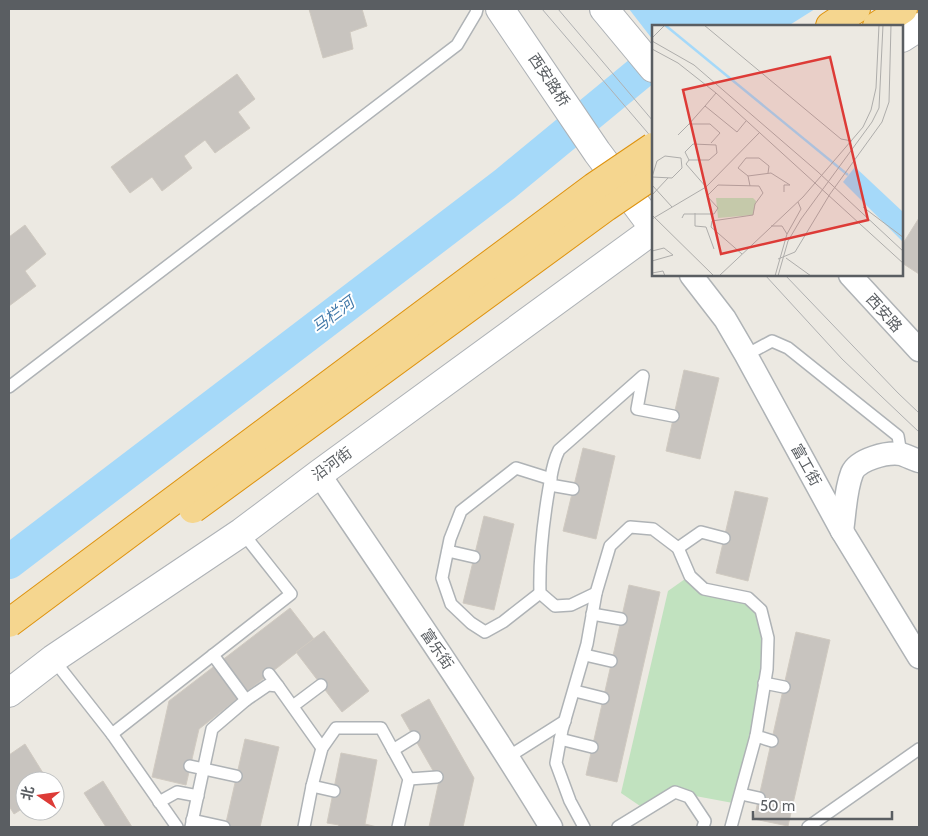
<svg xmlns="http://www.w3.org/2000/svg" width="928" height="836" font-family="Cabin,'Noto Sans SC',sans-serif">
	<style>
		.green { fill: #c1e2bf }
		.water { fill: #a5d9f9 }
		.lines { fill: none; stroke-linecap: round; stroke-linejoin: round }
		.river { stroke: #a5d9f9; stroke-width: 34 }
		.building { fill: #c8c4bf; stroke: #d0cac1 }
		.lane-casing { stroke: #afb3b6; stroke-width: 14 }
		.street-casing { stroke: #afb3b6; stroke-width: 25 }
		.secondary-casing { stroke: #aeb2b6; stroke-width: 30 }
		.highway-casing { stroke: #de930f; stroke-width: 30 }
		.lane { stroke: #fff; stroke-width: 11 }
		.street { stroke: #fff; stroke-width: 22 }
		.secondary { stroke: #fff; stroke-width: 28 }
		.highway { stroke: #f5d68f; stroke-width: 28 }
		.tram { stroke: #b0b1b2; stroke-width: 1 }
		.highway-bridge-casing { stroke: #de930f; stroke-width: 30; stroke-linecap: butt }
		.highway-bridge { stroke: #f5d68f; stroke-width: 28 }
		.labels { text-anchor: middle; dominant-baseline: central; stroke-width: 4; stroke-linejoin: round; paint-order: stroke }
		.street-label { font-size: 15px; fill: #5a5e62; stroke: #fff }
		.water-label { font-size: 16px; font-style: italic; fill: #447aa9; stroke: #fff }
		.inset-river { fill: none; stroke: #a5d9f9; stroke-width: 2.5 }
		.inset-road { fill: none; stroke: #aeadab; stroke-width: 1 }
		.view { fill: #dd3b37; fill-opacity: 0.15; stroke: #dd3b37; stroke-width: 2.5 }
		.inset-edge { fill: none; stroke: #5a5e62; stroke-width: 2.5 }
	</style>
	<rect width="100%" height="100%" fill="#ece9e2"/>
	<polygon class="green" points="685,579 699,592 746,601 757,613 764,636 760,683 750,736 733,803 690,795 674,789 643,808 621,793 668,591"/>
	<polygon class="water" points="629,9 815,9 788,26 653,26 653,40"/>
	<g class="lines">
		<polyline class="river" points="9,562 505,184 653,62"/>
	</g>
	<g class="building">
		<polygon points="309,9 362,9 367,26 350,32 353,49 323,58"/>
		<polygon points="237,74 255,99 238,112 250,128 215,153 205,140 184,156 192,168 162,191 152,177 130,193 111,167"/>
		<polygon points="919,218 919,274 902,263 902,245"/>
		<polygon points="25,225 46,254 25,271 36,286 9,306 9,237"/>
		<polygon points="684,370 719,378 700,459 666,451"/>
		<polygon points="583,448 615,456 596,539 563,531"/>
		<polygon points="735,491 768,498 748,581 716,573"/>
		<polygon points="484,516 514,524 494,610 463,603"/>
		<polygon points="629,585 660,592 617,782 586,775"/>
		<polygon points="290,608 314,639 199,729 186,785 152,777 169,701"/>
		<polygon points="324,631 369,691 342,712 296,652"/>
		<polygon points="796,632 830,640 788,826 754,819"/>
		<polygon points="429,699 474,778 463,827 429,827 439,781 401,715"/>
		<polygon points="245,739 279,747 260,827 225,827"/>
		<polygon points="25,744 48,781 25,781 25,807 14,814 9,806 9,755"/>
		<polygon points="341,753 377,760 365,824 377,827 338,827 339,825 327,823"/>
		<polygon points="103,781 132,827 106,827 84,793"/>
	</g>
	<g class="lines">
		<g class="lane-casing">
			<g id="lane">
				<polyline points="746,355 772,341 788,348 898,436 901,454"/>
				<polyline points="9,387 457,45 476,13 477,9"/>
				<polyline points="550,485 573,489"/>
				<polyline points="678,548 701,532 724,538"/>
				<polyline points="448,551 474,557"/>
				<polyline points="540,593 503,622 485,632 471,623 451,604 442,578 450,539 461,511 516,468 551,479"/>
				<path d="M596,593L571,605L555,606L540,593C539,557 543,523 549,488C552,473 552,464 559,450L643,376L637,409L673,416"/>
				<polyline points="592,614 621,619"/>
				<polyline points="213,655 246,700"/>
				<polyline points="585,655 611,661"/>
				<polyline points="53,659 112,734 291,594 242,532"/>
				<polyline points="269,674 278,686"/>
				<polyline points="764,683 784,687"/>
				<polyline points="575,691 603,698"/>
				<polyline points="293,706 321,685"/>
				<polyline points="112,734 177,827"/>
				<polyline points="756,736 772,741"/>
				<polyline points="560,739 592,747"/>
				<polyline points="393,750 414,737"/>
				<polyline points="508,757 565,721"/>
				<polyline points="190,766 236,776"/>
				<polyline points="409,779 437,777"/>
				<polyline points="312,786 334,791"/>
				<polyline points="741,794 759,798"/>
				<polyline points="159,802 177,792 198,796"/>
				<polyline points="192,820 224,827"/>
				<polyline points="191,827 212,729 246,700 268,685 278,686 322,748"/>
				<polyline points="304,827 312,786 322,748 336,728 381,728 409,779 398,827"/>
				<polyline points="584,827 570,801 556,763 562,730 587,644 596,593 610,546 630,527 653,529 678,548 690,576 704,589 748,598 761,610 768,638 767,669 756,736 731,827"/>
				<polyline points="618,827 675,792 689,797 705,821 703,827"/>
				<polyline points="808,827 919,749"/>
			</g>
		</g>
		<g class="street-casing">
			<g id="street">
				<polyline points="691,275 725,319 746,355 842,531 919,657"/>
				<polyline points="850,275 919,350"/>
				<path d="M319,474C398,591 478,707 551,827"/>
				<path d="M842,531C845,512 845,491 852,473C858,459 887,452 901,454C907,456 913,459 919,461"/>
			</g>
		</g>
		<g class="secondary-casing">
			<g id="secondary">
				<polyline points="500,9 597,152 653,227"/>
				<polyline points="604,9 653,68"/>
				<polyline points="902,38 919,27"/>
				<polyline points="9,693 53,659 242,532 319,474 653,230"/>
			</g>
		</g>
		<g class="highway-casing">
			<g id="highway">
				<polyline points="830,26 856,9"/>
				<polyline points="877,26 903,9"/>
			</g>
		</g>
		<use href="#lane" class="lane"/>
		<use href="#street" class="street"/>
		<use href="#secondary" class="secondary"/>
		<use href="#highway" class="highway"/>
		<g class="tram">
			<polyline points="542,9 653,139"/>
			<polyline points="558,9 653,121"/>
			<polyline points="765,275 842,359 919,432"/>
			<polyline points="785,275 898,393 919,413"/>
		</g>
		<g class="highway-bridge-casing">
			<g id="highway-bridge">
				<polyline points="193,509 606,207 653,175"/>
				<polyline points="9,623 594,187 653,147"/>
			</g>
		</g>
		<use href="#highway-bridge" class="highway-bridge"/>
	</g>
	<g class="labels">
		<g class="street-label">
			<text transform="translate(549 80) rotate(56)">西安路桥</text>
			<text transform="translate(884 313) rotate(48)">西安路</text>
			<text transform="translate(332 464) rotate(-36)">沿河街</text>
			<text transform="translate(806 465) rotate(61)">富工街</text>
			<text transform="translate(437 649) rotate(56)">富乐街</text>
		</g>
		<g class="water-label">
			<text transform="translate(333 315) rotate(-37)">马栏河</text>
		</g>
	</g>
	<g transform="translate(652 25)">
		<rect width="251" height="251" fill="#ece9e2"/>
		<path d="M64,173H101L104,176L101,190L66,193Z" fill="#c1e2bf"/>
		<path d="M203,142L251,187V217L191,157Z" fill="#a5d9f9"/>
		<path class="inset-river" d="M13,0L196,150"/>
		<path class="inset-road" d="M52,0L189,114L200,116M0,13L13,0M0,16L42,40L166,147L252,227M0,24L26,38L64,68L252,239M64,68L53,81L85,107L94,96M37,99L53,81M26,110L37,99H58L68,108L59,118M13,131L29,133L30,143L20,153L0,152L5,136ZM37,135L33,127L41,119L64,120L65,128L57,135H37L34,139L54,162M96,151L86,143L94,133H107L117,141L116,148M0,160L20,182M98,161L96,151L119,148L138,160H132V167M0,170L16,153M211,182L252,213M43,188V201L54,202L62,224M0,190L62,251M30,193L32,189H62L66,183L55,171L66,160L107,161L111,168L103,179L101,190L60,196L59,202L90,229M0,194L54,162L108,107M119,201H130L135,209L123,251M135,209L149,184L146,177M0,226L12,223L21,230L0,236M134,233L159,251M126,234L143,227L178,169L230,97L237,77L239,0M0,248L11,246L13,251M67,251L151,172L211,102L219,85L224,63L227,0M126,251L136,216L149,194L220,97L227,83L231,0"/>
		<path class="view" d="M178,32L216,195L69,229L31,65Z"/>
		<rect width="251" height="251" class="inset-edge"/>
	</g>
	<rect width="928" height="836" fill="none" stroke="#5a5e62" stroke-width="20"/>
	<g transform="translate(40 796) rotate(283)"><circle r="24" fill="#ffffff" stroke="#bdbfc0"/>
	<path d="M0-4L9 19L0 12L-9 19Z" fill="#dd3b37"/>
	<text y="-8" font-size="14" font-weight="bold" text-anchor="middle" fill="#5a5e62">北</text>
	</g>
	<path d="M753 811v8h139v-8" fill="none" stroke="#5a5e62" stroke-width="2.5"/>
	<text x="760" y="811" font-size="15" fill="#5a5e62" stroke="#ffffff" stroke-width="4" paint-order="stroke">50 m</text>
</svg>
